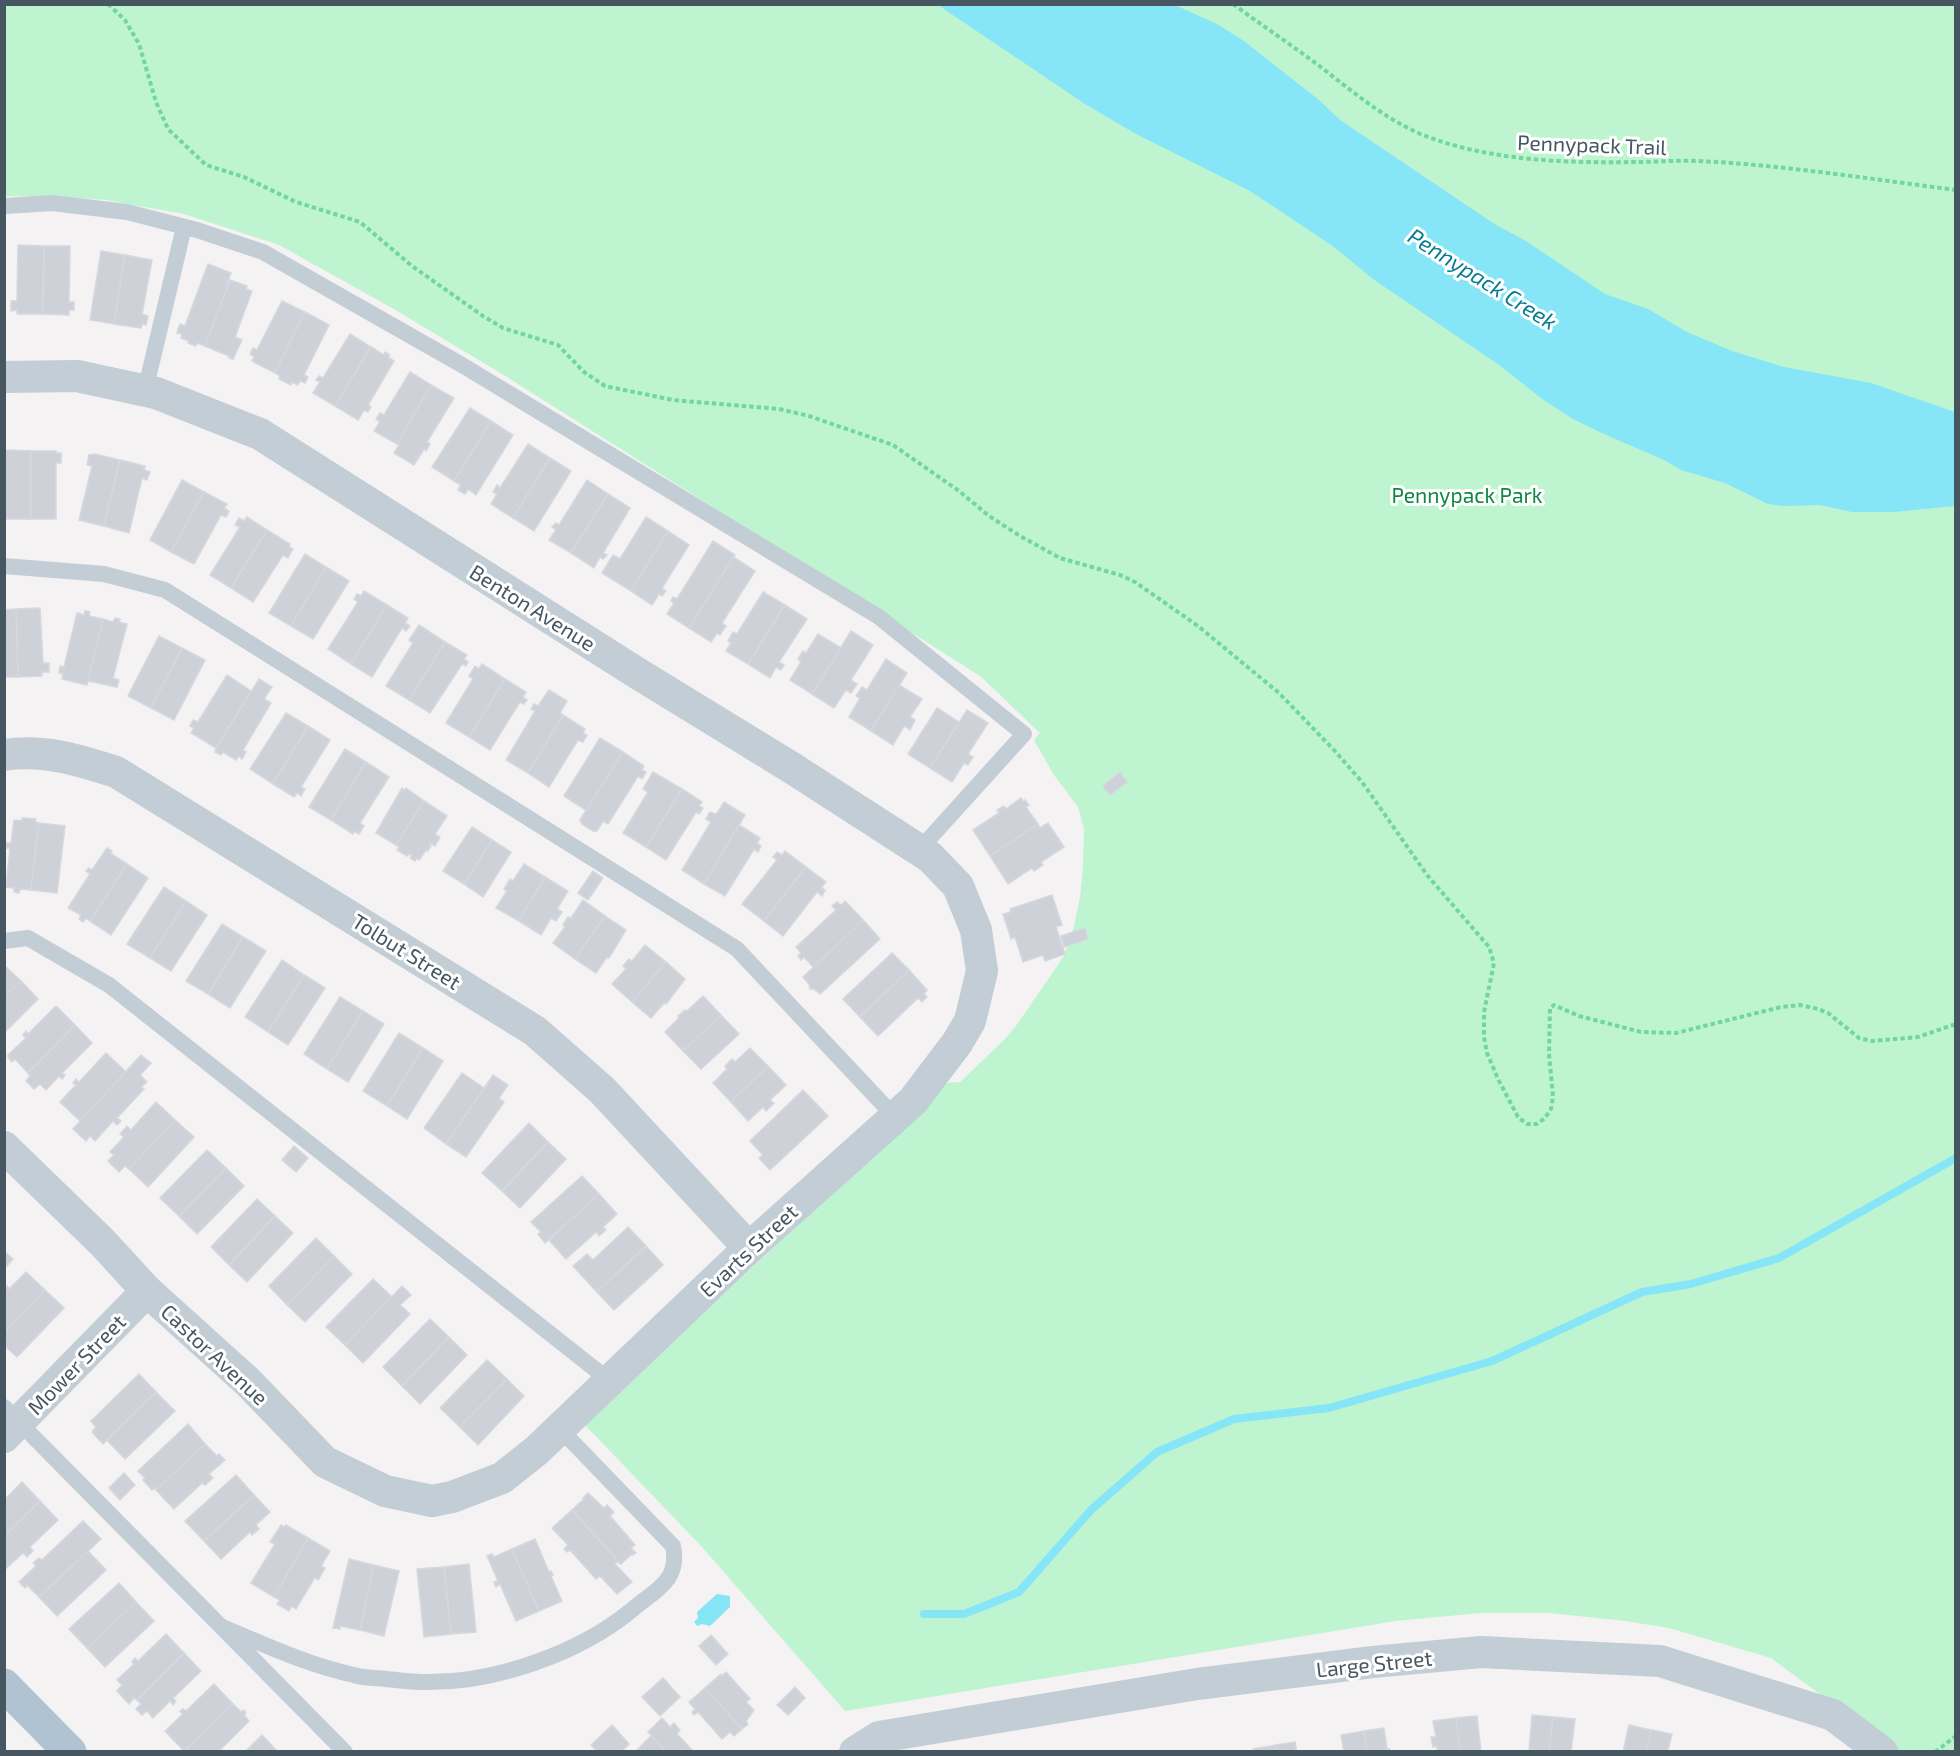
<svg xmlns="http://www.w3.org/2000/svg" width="1960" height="1756" font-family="'Exo 2',sans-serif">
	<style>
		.green { fill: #bef5d0 }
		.water { fill: #86e5f6 }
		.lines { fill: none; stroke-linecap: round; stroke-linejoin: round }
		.stream { stroke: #86e5f6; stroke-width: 8 }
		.building { fill: #ced2d8; stroke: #d5d8de; stroke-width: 1.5 }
		.path { stroke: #71d79f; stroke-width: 4; stroke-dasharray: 4.5 3; stroke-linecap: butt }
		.lane { stroke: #c2cdd5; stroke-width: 16 }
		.street { stroke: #c2cdd5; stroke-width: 32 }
		.primary { stroke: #afc3d3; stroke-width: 33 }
		.labels { text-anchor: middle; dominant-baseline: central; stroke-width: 6; stroke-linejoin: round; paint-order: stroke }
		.street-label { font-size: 21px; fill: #475762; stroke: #fff }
		.park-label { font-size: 21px; fill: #0d8843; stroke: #fff }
		.water-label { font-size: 22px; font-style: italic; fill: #047c91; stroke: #fff }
	</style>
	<rect width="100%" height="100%" fill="#f4f2f2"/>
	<polygon class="green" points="4,5 1955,5 1955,1751 1897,1751 1771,1658 1669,1628 1625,1621 1550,1613 1480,1613 1396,1621 845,1711 702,1547 585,1425 926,1104 946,1083 960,1082 1003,1041 1016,1026 1064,956 1074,926 1080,897 1083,867 1084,829 1078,807 1054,775 1034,740 1040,733 980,676 507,377 392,308 279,245 184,214 106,200 63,197 5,196"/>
	<g class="water">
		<polygon points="938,5 1175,5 1217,24 1244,41 1319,100 1340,120 1496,225 1526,241 1605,294 1648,309 1687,332 1732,351 1784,367 1871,383 1955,412 1955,506 1894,512 1852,512 1820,505 1784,506 1768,504 1725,483 1681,470 1664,460 1604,434 1573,419 1542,399 1502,367 1373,279 1334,247 1250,191 1136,134 1085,104"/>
		<polygon points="717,1594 730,1596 730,1607 710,1626 702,1624 697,1626 694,1622 698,1618 697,1612"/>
	</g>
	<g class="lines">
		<polyline class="stream" points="924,1614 964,1614 1019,1592 1091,1510 1157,1452 1234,1419 1329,1408 1492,1361 1642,1292 1691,1284 1779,1258 1956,1158"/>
	</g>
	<g class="building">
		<polygon points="18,245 44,246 43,314 17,314 17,310 11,311 11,301 17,301"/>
		<polygon points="44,246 70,246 69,302 74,302 74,310 69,310 69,315 43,314"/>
		<polygon points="101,251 125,255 114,324 90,320"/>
		<polygon points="125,255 152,260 142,314 148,316 146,325 142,324 141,328 114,324"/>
		<polygon points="208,264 231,273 227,284 229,284 205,346 197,343 196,346 188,343 189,341 181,338 182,334 177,333 180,324 185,326"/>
		<polygon points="230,280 247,286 246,289 252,291 235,337 242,340 233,359 229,358 229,356 205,346"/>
		<polygon points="282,301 305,312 275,373 252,361 254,357 250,354 253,348 257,350"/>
		<polygon points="305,312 329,325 304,375 308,377 305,383 300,381 298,385 292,382 291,385 279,379 280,376 275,373"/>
		<polygon points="350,334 371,347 335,406 313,393 320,382 316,380 319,376 323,378"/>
		<polygon points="371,347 384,355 385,352 390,355 388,357 394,361 368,405 371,407 368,412 364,410 358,420 335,406"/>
		<polygon points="410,372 431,385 397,444 374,431 380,422 376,419 380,413 384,415"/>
		<polygon points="431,385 454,398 427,442 430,444 426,451 424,449 414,465 394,453 399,445 397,444"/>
		<polygon points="470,408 491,421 454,481 432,467"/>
		<polygon points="491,421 513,435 476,495 468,489 465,494 458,490 461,485 454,481"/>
		<polygon points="528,444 550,458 513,518 491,504 497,494 493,492 497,485 500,488"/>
		<polygon points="5,450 31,451 31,519 5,519"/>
		<polygon points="31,451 56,451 56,453 61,453 61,463 56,463 56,519 31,519"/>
		<polygon points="95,454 120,460 104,526 79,520 92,466 87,465 89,455"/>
		<polygon points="550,458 571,471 534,531 513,518"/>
		<polygon points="120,460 145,466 144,470 150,472 147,480 142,478 129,533 104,526"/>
		<polygon points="182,480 204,492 171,552 150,540"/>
		<polygon points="587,480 608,494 571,553 549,540 556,530 552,527 556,523 559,525"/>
		<polygon points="204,492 227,504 224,508 229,511 226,517 221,515 194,564 171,552"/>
		<polygon points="608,494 630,508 603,553 607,555 603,559 600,557 594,568 571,553"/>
		<polygon points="247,517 267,530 231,588 210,575 240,527 235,525 239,518 244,521"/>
		<polygon points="646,517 668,531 631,591 602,573 613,555 620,559"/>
		<polygon points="267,530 290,544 289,547 293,549 288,558 283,555 253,602 231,588"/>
		<polygon points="668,531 689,545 662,588 666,591 662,596 659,594 652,605 631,591"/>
		<polygon points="713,541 735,555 689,628 667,614 674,603 671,601 673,597 677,599"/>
		<polygon points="305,554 326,567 291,626 269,613"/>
		<polygon points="733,557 755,571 722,623 726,626 720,635 717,633 711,642 689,628"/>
		<polygon points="326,567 349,581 313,639 291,626"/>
		<polygon points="364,591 387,605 351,664 328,649 358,602 354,599 357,594 361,596"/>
		<polygon points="763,592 785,605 748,664 726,651 731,643 728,641 733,632 737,634"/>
		<polygon points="387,605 408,618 405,623 410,626 406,631 402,628 372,677 351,664"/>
		<polygon points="785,605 807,619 779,662 784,665 781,670 776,667 770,678 748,664"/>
		<polygon points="40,608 43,663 49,663 49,672 42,672 42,676 18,677 16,609"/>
		<polygon points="16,609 18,677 4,677 4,610"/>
		<polygon points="85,611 90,612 89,616 103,619 87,685 62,679 63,674 59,673 60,666 64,667 77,613 84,615"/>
		<polygon points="115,618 120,619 119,622 127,624 113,678 119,680 117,687 88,681 103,619 113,622"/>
		<polygon points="419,625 445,642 409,700 386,686 413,643 409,640"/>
		<polygon points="851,631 873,645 851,680 857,684 851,693 846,690 834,708 812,694"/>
		<polygon points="818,634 841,648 812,694 790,680 801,662 798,659 803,651 806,653"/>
		<polygon points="159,636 182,648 151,708 128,696"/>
		<polygon points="445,642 467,655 464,659 468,662 466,666 462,664 430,713 409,700"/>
		<polygon points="182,648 205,660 174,720 151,708"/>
		<polygon points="886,659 907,673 871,731 849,717 860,698 856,696 862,687 867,690"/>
		<polygon points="482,664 505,679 469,737 446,723 473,679 469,676 475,666 479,669"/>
		<polygon points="227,675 251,691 216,748 191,733 194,728 190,726 193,720 198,722"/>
		<polygon points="259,679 272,687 264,699 271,703 243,750 246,752 242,759 239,756 236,760 223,752 221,755 215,752 216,748"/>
		<polygon points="505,679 526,692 523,697 527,700 524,704 520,702 490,750 469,737"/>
		<polygon points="899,685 922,699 910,717 915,720 910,730 904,726 893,745 871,731"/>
		<polygon points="549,690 567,701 560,713 563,715 528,773 506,760 535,711 531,709 534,704 538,706"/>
		<polygon points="937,708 959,722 930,768 908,754"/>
		<polygon points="967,710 988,723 968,754 973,757 968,765 964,763 952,782 930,768"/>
		<polygon points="286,713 308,726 273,784 250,769"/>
		<polygon points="563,715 585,729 583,733 587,735 583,742 578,740 549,787 528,773"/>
		<polygon points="308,726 330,740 301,787 305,789 301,796 297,793 294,797 273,784"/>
		<polygon points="600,738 623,752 587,811 564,796"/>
		<polygon points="345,749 366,762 331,820 309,807"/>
		<polygon points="623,752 644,766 642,770 646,772 642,779 638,776 608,824 603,821 597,831 593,831 582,824 580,820"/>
		<polygon points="366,762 389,777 360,823 364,826 359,834 354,831 353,834 331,820"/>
		<polygon points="653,772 682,789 646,847 623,833 648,792 643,789"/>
		<polygon points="1120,772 1127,782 1110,795 1103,786"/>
		<polygon points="402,788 405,790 406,788 424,801 396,845 376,833"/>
		<polygon points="682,789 702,802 699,806 703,808 699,814 696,812 666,860 646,847"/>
		<polygon points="1021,798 1023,801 1025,800 1029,805 1026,807 1038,824 990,856 973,830 999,813 997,810 1004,806 1006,809"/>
		<polygon points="424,801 447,816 435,834 440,837 435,846 430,843 429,845 431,846 428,851 426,850 419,860 417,858 415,861 410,858 412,855 409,854 407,856 397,850 399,847 396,845"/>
		<polygon points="724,802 745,815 704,884 682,870 711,822 706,819 710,812 715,814 718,812"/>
		<polygon points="22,818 36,819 35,822 39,823 31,890 20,889 19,893 14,892 14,888 6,887 10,848 6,848 6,843 11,843 14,820 22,821"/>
		<polygon points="39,823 65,826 57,893 31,890"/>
		<polygon points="1048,823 1064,847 1041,862 1043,865 1034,871 1032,868 1008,884 990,856 1038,824 1040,828"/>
		<polygon points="739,825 760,838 757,843 761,846 758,852 754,849 725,896 704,884"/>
		<polygon points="472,827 492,840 464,884 443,871"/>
		<polygon points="492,840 511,852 483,897 464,884"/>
		<polygon points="107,848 112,851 110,853 127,864 90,921 86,918 83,922 79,919 81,915 68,908 90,874 86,871 89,868 92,870"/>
		<polygon points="785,851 806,867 764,921 742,904 777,860 773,857 777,852 782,855"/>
		<polygon points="127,864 148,878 111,935 90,921"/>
		<polygon points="524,864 545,877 519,921 496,908 507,891 504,889 510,879 513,881"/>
		<polygon points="806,867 826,882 821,888 825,890 822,896 817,892 783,936 764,921"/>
		<polygon points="593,871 603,878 588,900 578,893"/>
		<polygon points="545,877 568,891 557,909 562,912 556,921 551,918 541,935 519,921"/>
		<polygon points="164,887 186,901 150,958 127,944"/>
		<polygon points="1052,895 1062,925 1056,927 1065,954 1045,961 1043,955 1023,962 1015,937 1011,939 1003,914 1011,912 1010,909"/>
		<polygon points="583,900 605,916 575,959 553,943 565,927 563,925 568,917 571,918"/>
		<polygon points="186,901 207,915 171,971 150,958"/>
		<polygon points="845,901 863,920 814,968 804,957 801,960 798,956 801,953 796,947 836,910 832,906 837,902 841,905"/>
		<polygon points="605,916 626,930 609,958 607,957 596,973 575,959"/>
		<polygon points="863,920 880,939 820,994 814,989 810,989 809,984 803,977"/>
		<polygon points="222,924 243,937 208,994 186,981"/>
		<polygon points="1085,928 1088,939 1064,947 1061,936"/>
		<polygon points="243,937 266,951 230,1008 208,994"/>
		<polygon points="645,945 666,962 632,1002 612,984 626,969 623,966 629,959 632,961"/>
		<polygon points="892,953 909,970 860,1017 843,999"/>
		<polygon points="282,960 304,975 268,1032 245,1017"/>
		<polygon points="666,962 685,979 666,1004 664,1003 651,1018 632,1002"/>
		<polygon points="4,965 21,981 4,997"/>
		<polygon points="909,970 927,990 924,994 927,997 922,1002 918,998 878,1036 860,1017"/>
		<polygon points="304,975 325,988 288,1045 268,1032"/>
		<polygon points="21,981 38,999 4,1033 4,997"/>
		<polygon points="703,996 721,1015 683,1051 665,1032 679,1018 678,1016 685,1010 687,1011"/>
		<polygon points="340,997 363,1011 327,1069 304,1054"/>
		<polygon points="56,1006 75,1025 28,1073 15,1059 12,1062 8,1057 8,1055 26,1038 23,1035 26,1031 28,1034"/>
		<polygon points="363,1011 384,1024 348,1082 327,1069"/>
		<polygon points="721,1015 739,1034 701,1069 683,1051"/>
		<polygon points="75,1025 92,1043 62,1073 65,1075 62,1079 59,1076 46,1090 40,1084 34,1089 26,1081 30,1076 28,1073"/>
		<polygon points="399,1033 423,1048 387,1106 363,1091"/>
		<polygon points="423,1048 443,1061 407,1119 387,1106"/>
		<polygon points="750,1048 768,1066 731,1102 713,1083 727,1069 725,1066 732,1059 735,1062"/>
		<polygon points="106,1053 126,1072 80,1121 60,1102 76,1085 73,1083 76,1079 79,1082"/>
		<polygon points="141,1055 151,1063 140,1075 147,1082 141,1087 144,1089 117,1118 121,1121 117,1125 113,1121 95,1141 90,1136 86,1141 73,1129"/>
		<polygon points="768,1066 786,1085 770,1100 774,1103 766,1111 763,1107 748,1121 731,1102"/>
		<polygon points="462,1073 484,1088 446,1144 424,1128"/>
		<polygon points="493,1075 508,1085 499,1098 504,1102 466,1157 446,1144"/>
		<polygon points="803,1090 828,1116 770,1170 759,1158 763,1155 750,1141"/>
		<polygon points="156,1102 175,1120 129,1169 125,1166 119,1172 108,1161 114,1155 110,1152 124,1137 120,1134 127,1126 131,1130"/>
		<polygon points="175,1120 194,1137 148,1187 129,1169"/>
		<polygon points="529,1123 548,1142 502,1191 482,1173"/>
		<polygon points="548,1142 566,1159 520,1208 502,1191"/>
		<polygon points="294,1146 308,1158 296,1172 282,1160"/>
		<polygon points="207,1150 226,1168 179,1216 160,1198"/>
		<polygon points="226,1168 244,1186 197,1234 179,1216"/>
		<polygon points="582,1176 599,1194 545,1243 538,1234 541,1232 531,1222"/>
		<polygon points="599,1194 617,1214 603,1227 606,1230 599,1236 596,1232 566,1259 549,1240"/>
		<polygon points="257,1199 275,1216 229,1265 211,1247"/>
		<polygon points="275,1216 293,1233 247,1282 229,1265"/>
		<polygon points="628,1227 646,1246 597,1292 573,1266 587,1254 593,1260"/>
		<polygon points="316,1238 334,1256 287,1305 269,1286"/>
		<polygon points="646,1246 663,1265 614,1310 597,1292"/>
		<polygon points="4,1251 13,1259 4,1269"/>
		<polygon points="334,1256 352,1274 305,1322 287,1305"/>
		<polygon points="26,1272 45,1290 4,1333 4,1294 7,1292 4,1289 7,1286 9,1289"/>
		<polygon points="373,1279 392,1297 345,1345 326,1327"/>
		<polygon points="402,1286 411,1295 400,1305 410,1314 363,1363 345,1345"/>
		<polygon points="45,1290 64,1308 17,1357 4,1345 4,1333"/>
		<polygon points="430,1319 449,1337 402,1386 383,1367"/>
		<polygon points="449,1337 467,1355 420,1404 402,1386"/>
		<polygon points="487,1360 507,1379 460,1427 440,1408"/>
		<polygon points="139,1374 156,1392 103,1444 92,1432 96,1427 91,1421"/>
		<polygon points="507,1379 524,1396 478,1445 460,1427"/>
		<polygon points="156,1392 175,1411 125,1459 107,1440"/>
		<polygon points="188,1424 205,1444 156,1490 155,1488 152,1490 143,1480 145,1478 138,1471"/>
		<polygon points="205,1444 217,1456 219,1454 225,1460 209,1474 213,1478 205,1485 202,1483 174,1509 156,1490"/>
		<polygon points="124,1473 135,1485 120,1500 109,1488"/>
		<polygon points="236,1475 254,1495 204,1541 185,1521"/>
		<polygon points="22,1482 40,1501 4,1536 4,1500"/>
		<polygon points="588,1493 604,1508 607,1505 614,1512 610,1516 635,1545 631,1548 636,1553 633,1555 632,1554 621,1564 572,1510 584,1499 583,1498"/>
		<polygon points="254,1495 270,1512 256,1525 259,1529 252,1535 250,1532 221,1559 204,1541"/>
		<polygon points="40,1501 58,1520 30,1547 33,1551 27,1557 23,1553 4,1570 4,1536"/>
		<polygon points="572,1510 621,1564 617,1562 615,1564 632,1582 617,1594 600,1576 596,1579 570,1550 567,1552 564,1549 568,1545 552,1528"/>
		<polygon points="83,1521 101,1539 39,1597 27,1585 25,1588 19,1582 36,1566 33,1563 39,1558 42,1560"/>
		<polygon points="281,1525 284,1527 286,1525 308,1538 274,1597 251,1583 275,1544 270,1542"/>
		<polygon points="308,1538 330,1551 321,1566 325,1568 318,1580 315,1577 296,1609 292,1606 289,1611 277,1604 280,1600 274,1597"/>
		<polygon points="535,1539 549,1572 551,1571 553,1575 551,1576 562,1601 539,1611 512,1549"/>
		<polygon points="512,1549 539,1611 516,1621 500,1584 496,1587 494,1582 498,1581 487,1556 492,1554 494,1557"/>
		<polygon points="88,1551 106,1570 57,1616 39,1597"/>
		<polygon points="349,1559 374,1565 360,1630 340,1626 340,1629 333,1628"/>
		<polygon points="469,1564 476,1632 451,1634 444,1567"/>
		<polygon points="374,1565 399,1571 384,1636 360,1630"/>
		<polygon points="444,1567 451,1634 424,1637 417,1569"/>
		<polygon points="119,1583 136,1602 87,1648 69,1629"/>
		<polygon points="136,1602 154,1621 105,1667 87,1648"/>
		<polygon points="166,1634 184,1653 137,1700 134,1698 129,1704 117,1691 122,1685 117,1680 134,1664 132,1662 135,1658 138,1661"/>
		<polygon points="711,1635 728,1654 716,1665 699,1646"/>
		<polygon points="184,1653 201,1671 173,1698 176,1701 173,1705 170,1701 153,1718 147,1711 142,1715 136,1709 141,1704 137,1700"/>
		<polygon points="726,1672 750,1699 746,1702 754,1710 746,1721 748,1724 742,1729 705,1688 721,1674 722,1676"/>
		<polygon points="663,1678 680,1697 660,1716 642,1697"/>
		<polygon points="214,1684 233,1704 184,1751 165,1731 183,1714 180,1711 183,1709 186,1711"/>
		<polygon points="795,1687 805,1698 788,1715 777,1705"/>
		<polygon points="705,1688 742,1729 734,1736 730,1732 722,1739 698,1712 694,1715 692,1712 695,1709 689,1702"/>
		<polygon points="233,1704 241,1712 244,1710 246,1713 244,1715 249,1721 218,1752 184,1752"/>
		<polygon points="1532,1715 1553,1717 1549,1752 1529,1752"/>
		<polygon points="1477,1716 1481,1752 1460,1752 1456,1718"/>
		<polygon points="1553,1717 1575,1719 1571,1752 1549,1752"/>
		<polygon points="662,1718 670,1727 674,1723 680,1730 677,1734 694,1752 666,1752 648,1732"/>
		<polygon points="1456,1718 1460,1752 1437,1752 1437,1746 1433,1747 1431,1737 1436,1737 1433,1721"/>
		<polygon points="612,1725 629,1744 621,1752 598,1752 591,1745"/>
		<polygon points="1629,1725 1651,1730 1646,1752 1623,1752"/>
		<polygon points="1384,1728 1387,1749 1390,1749 1390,1752 1367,1752 1364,1731"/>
		<polygon points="1651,1730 1672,1734 1668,1750 1671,1752 1646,1752"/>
		<polygon points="1364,1731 1367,1752 1344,1752 1341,1735"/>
		<polygon points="262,1735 278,1752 245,1752"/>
		<polygon points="651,1736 666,1752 637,1750"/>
		<polygon points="1295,1742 1297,1752 1277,1752 1276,1745"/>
		<polygon points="1276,1745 1277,1752 1253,1752 1253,1749"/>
	</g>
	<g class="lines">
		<g class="path">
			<polyline points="108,4 125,20 139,44 156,102 168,129 206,165 244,177 296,202 360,222 412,266 483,316 503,328 558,345 584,372 605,386 673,400 779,409 809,416 893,445 959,491 989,516 1020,536 1060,558 1120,575 1135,582 1198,626 1279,693 1334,750 1362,782 1427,875 1489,947 1494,963 1484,1012 1484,1037 1487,1053 1498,1079 1518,1117 1527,1124 1537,1124 1545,1118 1551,1109 1553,1097 1549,1054 1550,1008 1554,1005 1579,1016 1641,1032 1676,1033 1781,1007 1800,1005 1818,1009 1828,1013 1859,1038 1872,1041 1918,1037 1956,1024"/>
			<path d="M1233,4C1263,26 1293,46 1322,68C1356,94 1387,121 1428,137C1494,161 1565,163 1635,162C1656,162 1677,160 1698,161C1784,165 1870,179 1956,190"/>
			<polyline points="1935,1752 1956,1736"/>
		</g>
		<g class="lane">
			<polyline points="4,206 52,203 127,212 197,230 263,252 462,365 879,617 1024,734 919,850"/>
			<polyline points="145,391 184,227"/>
			<polyline points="4,566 104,574 165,590 737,949 895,1117"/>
			<polyline points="4,941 28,938 109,985 610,1381"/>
			<polyline points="4,1407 345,1752"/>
			<path d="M222,1627C265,1645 308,1665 354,1675C364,1678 376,1678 386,1679C398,1680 410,1682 422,1682C492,1684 579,1654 633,1609C657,1589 680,1580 673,1546L560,1429"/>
		</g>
		<g class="street">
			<polyline points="4,377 77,376 156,393 260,434 637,673 792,768 930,857 958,886 976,930 982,971 970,1021 957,1043 913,1101 749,1248 536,1451 502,1478 452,1497 432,1501 385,1491 325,1462 248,1382 147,1291 103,1243 4,1147"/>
			<path d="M4,755C44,749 79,760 116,772L535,1031L602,1090L749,1248"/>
			<polyline points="4,1437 147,1291"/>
			<polyline points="855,1752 879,1737 1197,1684 1373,1662 1481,1652 1660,1661 1833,1715 1882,1752"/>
		</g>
		<polyline class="primary" points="4,1685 70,1752"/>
	</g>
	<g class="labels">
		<g class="street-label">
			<text transform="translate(1592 144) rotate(2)">Pennypack Trail</text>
			<text transform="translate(533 607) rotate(32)">Benton Avenue</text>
			<text transform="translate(407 951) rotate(32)">Tolbut Street</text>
			<text transform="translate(748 1250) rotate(-43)">Evarts Street</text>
			<text transform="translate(215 1354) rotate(43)">Castor Avenue</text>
			<text transform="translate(76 1364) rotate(-46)">Mower Street</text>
			<text transform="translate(1374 1663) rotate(-6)">Large Street</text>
		</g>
		<g class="park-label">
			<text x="1467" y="494">Pennypack Park</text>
		</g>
		<g class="water-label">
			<text transform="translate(1483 278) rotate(32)">Pennypack Creek</text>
		</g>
	</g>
	<rect width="1960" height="1756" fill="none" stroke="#475762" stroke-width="12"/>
</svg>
